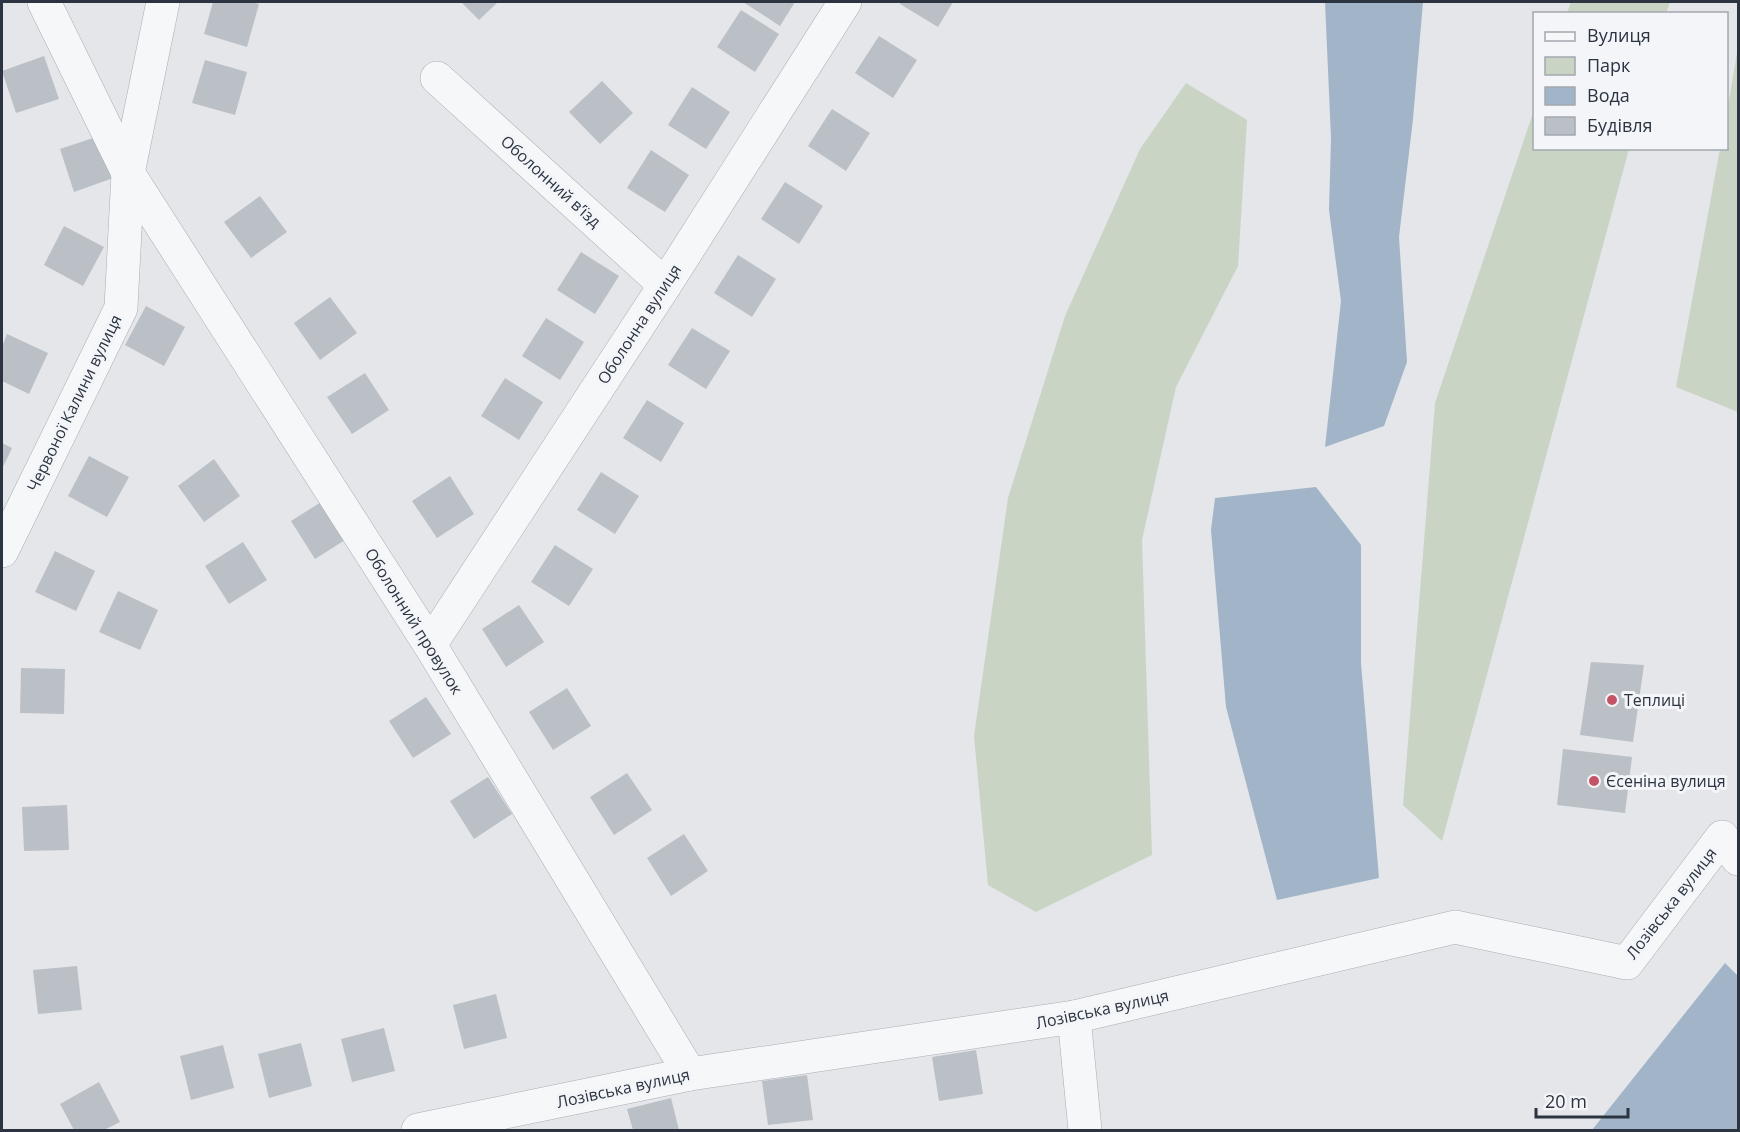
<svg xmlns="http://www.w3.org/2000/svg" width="1740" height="1132" font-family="'Open Sans',sans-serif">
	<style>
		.green { fill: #c9d4c5 }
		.water { fill: #a2b4c7 }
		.building { fill: #bbc0c7 }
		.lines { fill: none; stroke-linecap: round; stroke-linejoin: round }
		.street-casing { stroke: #a9adb4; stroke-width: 34 }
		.street { stroke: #f6f7f9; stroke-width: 33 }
		.poi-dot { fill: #c55366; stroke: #f3f5f8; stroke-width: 2 }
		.labels { text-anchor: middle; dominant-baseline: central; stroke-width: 6; stroke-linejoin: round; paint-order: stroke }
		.street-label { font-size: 16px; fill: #2c3442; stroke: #f3f5f8 }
		.poi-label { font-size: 16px; fill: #2c3442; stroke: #f3f5f8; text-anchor: start }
	</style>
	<rect width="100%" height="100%" fill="#e4e6ea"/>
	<g class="green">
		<polygon points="1571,2 1670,2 1666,13 1567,13"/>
		<polygon points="1738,47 1738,412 1676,387 1720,149 1726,148 1727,112"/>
		<polygon points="1186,83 1247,120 1238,266 1176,387 1142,540 1152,855 1036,912 988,885 974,736 1008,498 1065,316 1140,149"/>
		<polygon points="1534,110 1534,148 1629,149 1442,841 1403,805 1435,403"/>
	</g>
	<g class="water">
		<polygon points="1325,2 1423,2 1413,119 1399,237 1407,362 1384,426 1325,447 1341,301 1329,210 1331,138"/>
		<polygon points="1316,487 1361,545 1361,663 1379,878 1277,900 1226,707 1211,530 1215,498"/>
		<polygon points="1725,963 1738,976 1738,1130 1592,1130"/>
	</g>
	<g class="building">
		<polygon points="213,2 251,2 259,4 247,47 204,34"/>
		<polygon points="461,2 498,2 479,20"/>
		<polygon points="743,2 795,2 780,26"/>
		<polygon points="901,2 953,2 938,27 900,4"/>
		<polygon points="741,10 779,34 755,72 717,47"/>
		<polygon points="879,36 917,60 893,98 855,73"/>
		<polygon points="44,56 59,99 16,113 2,71"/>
		<polygon points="205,60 247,72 235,115 192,103"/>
		<polygon points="602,81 633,113 600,144 569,112"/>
		<polygon points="692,87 730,112 706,149 668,125"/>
		<polygon points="832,109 870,133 846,171 808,146"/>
		<polygon points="102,135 116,177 74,192 60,149"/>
		<polygon points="651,150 689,175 665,212 627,188"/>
		<polygon points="785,182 823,206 799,244 761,219"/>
		<polygon points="260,196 287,232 251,258 224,222"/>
		<polygon points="64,226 104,247 83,286 44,265"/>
		<polygon points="581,252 619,276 595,314 557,290"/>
		<polygon points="738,255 776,279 752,317 714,293"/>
		<polygon points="330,297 357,333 320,360 294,323"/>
		<polygon points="146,306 185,327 164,366 125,345"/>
		<polygon points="546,318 584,342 560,380 522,356"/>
		<polygon points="692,328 730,351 706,389 668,365"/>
		<polygon points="7,334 48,353 29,394 2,381 2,347"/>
		<polygon points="365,373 389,410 352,434 327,397"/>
		<polygon points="505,378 543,402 519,440 481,416"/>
		<polygon points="647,400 684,423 661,462 623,438"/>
		<polygon points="2,443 12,448 2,469"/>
		<polygon points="89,456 129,477 107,517 68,496"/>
		<polygon points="214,459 240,496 204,522 178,486"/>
		<polygon points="601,472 639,496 615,534 577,510"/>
		<polygon points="450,476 474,514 437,538 412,501"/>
		<polygon points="329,497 353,535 315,559 291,521"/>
		<polygon points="243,542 267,580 229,604 205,566"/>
		<polygon points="555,545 593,569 569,606 531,582"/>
		<polygon points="55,551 95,571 76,611 35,592"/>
		<polygon points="118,591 158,610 140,650 99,632"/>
		<polygon points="519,605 544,642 506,667 482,629"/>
		<polygon points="1591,662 1644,665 1633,742 1580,735"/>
		<polygon points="21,668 65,669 64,714 20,713"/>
		<polygon points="567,688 591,726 553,750 529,712"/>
		<polygon points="426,697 451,734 413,758 389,721"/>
		<polygon points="1563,749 1632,757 1625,813 1557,805"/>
		<polygon points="627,773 652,810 614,835 590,797"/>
		<polygon points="488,777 512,814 474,839 450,801"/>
		<polygon points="67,805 69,850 24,851 22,807"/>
		<polygon points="684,834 708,871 671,896 647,858"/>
		<polygon points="77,966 82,1010 38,1014 33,970"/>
		<polygon points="496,994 507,1038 464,1049 453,1005"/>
		<polygon points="384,1028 395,1071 352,1082 341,1039"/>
		<polygon points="301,1043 312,1086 269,1098 258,1054"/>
		<polygon points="223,1045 234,1088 191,1100 180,1056"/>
		<polygon points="976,1050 983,1094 939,1101 932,1057"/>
		<polygon points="807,1075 813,1120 768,1125 762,1081"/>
		<polygon points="99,1082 120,1122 104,1130 74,1130 60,1104"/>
		<polygon points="671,1098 679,1130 633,1130 627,1109"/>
	</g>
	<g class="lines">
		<g class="street-casing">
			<g id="street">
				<polyline points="44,2 128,173 430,645 690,1074"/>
				<polyline points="437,78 665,285"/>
				<polyline points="2,551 121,308 128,173 163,2"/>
				<polyline points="430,645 665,285 845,2"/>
				<polyline points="1074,1017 1085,1130"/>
				<polyline points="418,1130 690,1074 1074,1017 1455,927 1627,963 1722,837 1738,859"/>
			</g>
		</g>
		<use href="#street" class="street"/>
	</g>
	<g class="poi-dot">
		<circle cx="1612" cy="700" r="6"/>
		<circle cx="1594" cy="781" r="6"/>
	</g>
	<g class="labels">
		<g class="street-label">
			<text transform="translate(551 181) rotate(42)">Оболонний в’їзд</text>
			<text transform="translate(639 324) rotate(-57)">Оболонна вулиця</text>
			<text transform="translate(74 403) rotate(-64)">Червоної Калини вулиця</text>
			<text transform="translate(414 621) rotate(58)">Оболонний провулок</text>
			<text transform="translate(1671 903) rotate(-52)">Лозівська вулиця</text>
			<text transform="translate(1102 1009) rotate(-12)">Лозівська вулиця</text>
			<text transform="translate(623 1088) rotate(-12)">Лозівська вулиця</text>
		</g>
		<g class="poi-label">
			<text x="1624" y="700">Теплиці</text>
			<text x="1606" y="781">Єсеніна вулиця</text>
		</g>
	</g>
	<rect width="1740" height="1132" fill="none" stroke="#2c3442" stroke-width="6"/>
	<rect x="1533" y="12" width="195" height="138" fill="#f3f5f8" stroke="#a3a8af" stroke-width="1.5"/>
	<rect x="1545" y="32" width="30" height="9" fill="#f6f7f9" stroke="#a3a8af" stroke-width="1.5"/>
	<text x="1587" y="42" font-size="18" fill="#2c3442">Вулиця</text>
	<rect x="1545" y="57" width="30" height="18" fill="#c9d4c5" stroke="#a3a8af" stroke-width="1.5"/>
	<text x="1587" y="72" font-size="18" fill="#2c3442">Парк</text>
	<rect x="1545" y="87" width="30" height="18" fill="#a2b4c7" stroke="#a3a8af" stroke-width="1.5"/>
	<text x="1587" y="102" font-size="18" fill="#2c3442">Вода</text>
	<rect x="1545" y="117" width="30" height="18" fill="#bbc0c7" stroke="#a3a8af" stroke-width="1.5"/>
	<text x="1587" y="132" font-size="18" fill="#2c3442">Будівля</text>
	<path d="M1536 1108v9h92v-9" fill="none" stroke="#2c3442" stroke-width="3"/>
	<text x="1545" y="1108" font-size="18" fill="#2c3442" stroke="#f3f5f8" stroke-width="4.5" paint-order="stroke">20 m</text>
</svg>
